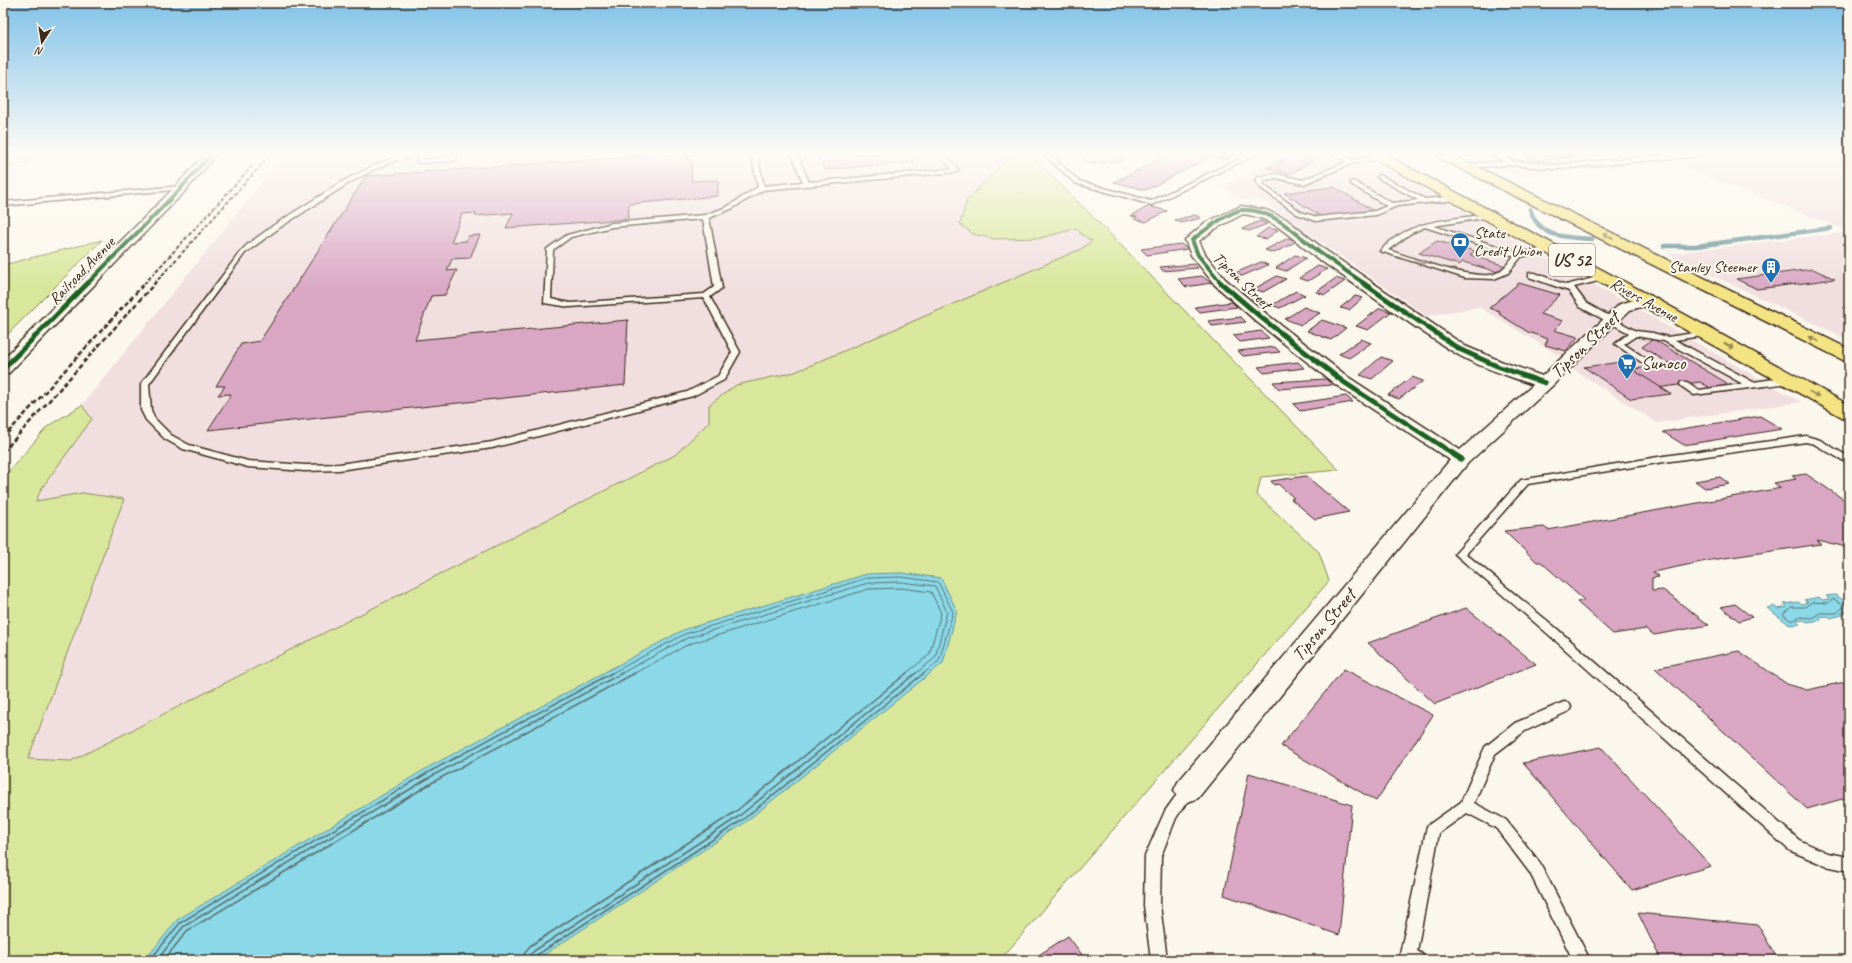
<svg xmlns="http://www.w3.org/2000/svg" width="1852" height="963" font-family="Caveat,sans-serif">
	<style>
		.built { fill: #f1dfe0 }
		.green { fill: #d8e79b; stroke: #8a885c }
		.water { fill: #8ad8e8; stroke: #6a9297 }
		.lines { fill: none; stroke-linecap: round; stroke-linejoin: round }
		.shore-far1 { stroke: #5b706f; stroke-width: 1 }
		.shore { stroke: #5b706f; stroke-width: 1.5 }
		.stream { stroke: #6a9297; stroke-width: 4.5 }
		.building { fill: #d9a7c4; stroke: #3b2a1e }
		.service-casing { stroke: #3b2a1e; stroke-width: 3 }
		.minor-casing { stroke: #3b2a1e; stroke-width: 3 }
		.primary-casing { stroke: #3b2a1e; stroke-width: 3 }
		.service { fill: #fbf7ec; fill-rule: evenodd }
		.minor { fill: #fbf7ec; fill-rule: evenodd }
		.primary { fill: #f4e382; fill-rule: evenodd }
		.rail-far1 { stroke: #3b2a1e; stroke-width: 2; stroke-dasharray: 4 2; stroke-linecap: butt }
		.rail { stroke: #3b2a1e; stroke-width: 2.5; stroke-dasharray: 5 2.5; stroke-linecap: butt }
		.cycleway-far2-casing { stroke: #fbf7ec; stroke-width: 5.5 }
		.cycleway-far1-casing { stroke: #fbf7ec; stroke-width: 7 }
		.cycleway-casing { stroke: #fbf7ec; stroke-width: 9 }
		.cycleway-far2 { stroke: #1b5e20; stroke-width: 4 }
		.cycleway-far1 { stroke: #1b5e20; stroke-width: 5 }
		.cycleway { stroke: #1b5e20; stroke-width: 6 }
		.oneway { fill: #988650 }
		.oneway2 { fill: #9b9085 }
		.labels { text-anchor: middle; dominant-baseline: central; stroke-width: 4; stroke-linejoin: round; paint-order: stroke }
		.far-poi-label { font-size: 16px; fill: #3b2a1e; stroke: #fbf7ec; text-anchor: start }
		.far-street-label { font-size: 16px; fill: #3b2a1e; stroke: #fbf7ec }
		.shield { fill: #fbf7ec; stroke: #75685c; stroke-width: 1 }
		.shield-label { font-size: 18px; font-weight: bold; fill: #3b2a1e }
		.street-label { font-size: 19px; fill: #3b2a1e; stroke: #fbf7ec }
		.poi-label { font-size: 19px; fill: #3b2a1e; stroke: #fbf7ec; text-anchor: start }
	</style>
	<rect width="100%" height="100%" fill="#fbf7ec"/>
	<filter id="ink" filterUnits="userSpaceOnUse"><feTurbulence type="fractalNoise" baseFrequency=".025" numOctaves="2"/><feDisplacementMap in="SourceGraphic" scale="8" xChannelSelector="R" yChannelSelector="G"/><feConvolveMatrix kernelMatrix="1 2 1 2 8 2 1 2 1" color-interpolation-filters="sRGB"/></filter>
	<g filter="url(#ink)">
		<g class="built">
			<polygon points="285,154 999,154 1005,161 967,200 1041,238 1077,228 1081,234 1093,241 1081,249 795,372 736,385 710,422 675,455 71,761 27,760 124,499 82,493 35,501 41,489 92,419 82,405"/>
			<polygon points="1285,154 1360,154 1528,247 1801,402 1657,423 1565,364 1568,361 1479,307 1426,316 1260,199 1243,201 1222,186"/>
			<polygon points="1470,154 1849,154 1849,231 1670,162 1518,176"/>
			<polygon points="1849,232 1849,340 1668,254"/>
		</g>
		<g class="green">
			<polygon points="3,154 60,154 3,169"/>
			<polygon points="999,154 1030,154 1117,241 1339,470 1261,477 1257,495 1319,552 1329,581 1000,960 3,960 3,478 48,426 82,405 92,419 41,489 36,501 82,493 124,499 28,759 71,761 675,455 709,422 709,405 736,385 795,372 1081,249 1092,241 1081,234 1077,228 1041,238 995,239 973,234 960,224 967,200 1005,161"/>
			<polygon points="102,240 3,339 3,265"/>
		</g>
		<g class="water">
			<polygon points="901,573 941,578 957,611 943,663 743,824 536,960 145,960 177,920 427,768 683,630 867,574"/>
			<polygon points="1836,595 1849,604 1849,613 1841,613 1843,615 1830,618 1827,616 1819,617 1822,620 1808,622 1804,620 1797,621 1800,624 1790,625 1767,608 1774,606 1778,609 1787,607 1784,604 1798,602 1802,604 1808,602 1804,600 1819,597 1822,600 1829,599 1826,596"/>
		</g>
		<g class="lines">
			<g class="shore-far1">
				<polygon points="1834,599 1844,606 1837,613 1820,613 1812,618 1800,617 1792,621 1783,615 1791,607 1805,607 1812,602 1828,603"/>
				<polyline points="610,674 685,634 867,578 901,577 938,582 953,612 939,661 923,674"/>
				<polyline points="620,674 687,638 868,583 901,582 935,586 947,612 935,658 915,674"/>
				<polyline points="633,674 689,644 869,589 901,588 931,592 941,613 929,655 905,674"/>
			</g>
			<g class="shore">
				<polyline points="150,960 180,923 429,772 612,673"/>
				<polyline points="157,960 183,927 432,776 622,673"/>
				<polyline points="164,960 187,931 435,781 635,673"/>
				<polyline points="523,960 525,952 530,946 735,812 907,673"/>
				<polyline points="529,960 530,955 534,951 738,817 916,673"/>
				<polyline points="534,960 537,955 741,821 924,673"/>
			</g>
			<g class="stream">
				<path d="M1530,209C1539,239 1566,237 1592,239"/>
				<polyline points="1664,246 1696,246 1831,228"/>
			</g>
		</g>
		<g class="building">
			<polygon points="671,154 688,154 688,160 692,160 691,181 718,180 718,196 629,204 628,219 506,228 513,213 475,216 476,213 462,214 451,242 466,241 468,236 480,235 470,258 452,259 447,271 457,270 445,295 431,296 415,340 628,320 625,385 208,430 231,394 218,395 225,386 216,386 241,344 260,341 366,176"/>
			<polygon points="817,154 913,154 917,159 912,159 914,162 825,170"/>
			<polygon points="1078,154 1115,154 1123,161 1089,164"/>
			<polygon points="1171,154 1236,154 1226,160 1212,156 1146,190 1114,182"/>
			<polygon points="1294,154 1316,159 1290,174 1267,168"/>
			<polygon points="1520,154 1607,154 1536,161"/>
			<polygon points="1334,187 1374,211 1322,217 1284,193"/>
			<polygon points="1149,206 1167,211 1146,222 1134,219 1137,217 1131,216"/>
			<polygon points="1195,215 1201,218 1181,223 1175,220"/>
			<polygon points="1260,221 1267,224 1249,231 1242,229"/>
			<polygon points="1268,228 1278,230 1266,239 1256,237"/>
			<polygon points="1288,238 1297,241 1274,253 1265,250"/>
			<polygon points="1437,241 1475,251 1470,255 1506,266 1498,272 1463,262 1459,265 1419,253"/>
			<polygon points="1181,244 1188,249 1147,255 1141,249"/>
			<polygon points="1295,255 1306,258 1286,271 1276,268"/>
			<polygon points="1261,262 1268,265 1242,276 1235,273"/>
			<polygon points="1194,264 1198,268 1163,271 1160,267"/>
			<polygon points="1318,266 1327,269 1308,281 1299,278"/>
			<polygon points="1813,269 1835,279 1757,289 1736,279"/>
			<polygon points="1202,276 1211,283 1186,287 1178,279"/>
			<polygon points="1277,276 1286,279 1263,292 1254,289"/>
			<polygon points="1336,278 1345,281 1325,295 1316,292"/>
			<polygon points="1519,283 1560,295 1540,314 1563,321 1554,330 1578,337 1566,351 1545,345 1548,339 1528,332 1499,314 1500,311 1489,308"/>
			<polygon points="1296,291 1305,295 1280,308 1272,305"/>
			<polygon points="1355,296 1363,298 1349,310 1340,308"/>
			<polygon points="1232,302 1237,307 1200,312 1195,307"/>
			<polygon points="1304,307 1320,313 1301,325 1285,319"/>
			<polygon points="1380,308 1391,312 1368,330 1356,326"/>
			<polygon points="1241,317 1246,322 1212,326 1208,321"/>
			<polygon points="1322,320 1346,328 1331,340 1307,331"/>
			<polygon points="1261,331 1269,338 1240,342 1233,335"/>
			<polygon points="1361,339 1371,343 1349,358 1339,354"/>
			<polygon points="1653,339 1727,383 1717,392 1700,382 1657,388 1627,370 1670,364 1642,347"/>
			<polygon points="1275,347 1280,352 1243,356 1238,351"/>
			<polygon points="1381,357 1393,361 1372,379 1360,375"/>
			<polygon points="1298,362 1304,368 1264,373 1258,367"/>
			<polygon points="1621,362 1671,394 1631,399 1584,367"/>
			<polygon points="1412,377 1423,381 1399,399 1388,395"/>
			<polygon points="1326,379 1332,385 1279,389 1273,382"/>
			<polygon points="1346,396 1353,402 1300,411 1293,404"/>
			<polygon points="1760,416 1782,429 1684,445 1663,432"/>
			<polygon points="1806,474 1849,503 1849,551 1842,546 1817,540 1821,544 1711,560 1653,572 1659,577 1652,578 1652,591 1663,590 1709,625 1654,635 1646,629 1613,634 1577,602 1584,600 1541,562 1537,562 1504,531 1544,527 1548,530 1781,488 1774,483 1796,479 1792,476"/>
			<polygon points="1306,476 1349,512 1315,519 1291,499 1294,498 1278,484 1274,485 1271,481"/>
			<polygon points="1720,477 1730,484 1705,488 1695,481"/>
			<polygon points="1735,604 1752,617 1739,621 1721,607"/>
			<polygon points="1466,608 1536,664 1435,704 1368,643"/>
			<polygon points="1739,651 1787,684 1807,690 1849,681 1849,787 1847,787 1849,789 1849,797 1807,809 1655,668"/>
			<polygon points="1344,669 1433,715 1376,801 1281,746"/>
			<polygon points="1601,747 1711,866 1632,890 1523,763"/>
			<polygon points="1249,773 1352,805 1339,935 1224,895"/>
			<polygon points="1638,913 1758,925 1778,960 1661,960"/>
			<polygon points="1068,936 1086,960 1031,960"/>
		</g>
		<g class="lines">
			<g class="service-casing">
				<g id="service">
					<polygon points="421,154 427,154 423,160 451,157 452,154 458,154 455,160 453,161 417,163 416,162"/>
					<path d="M751,154H757L764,186L803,182L791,154H797L809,182L952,169L939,154H945L959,170L956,172L763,190L731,209L709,218L722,288L710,297L740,352L724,380L693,396L492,448L339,470L305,471L248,467L183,449L165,439L146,420L141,410V384L241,251L247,245L274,225L345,180L371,167L400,155L403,157L402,158L375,169L349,183L279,228L252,248L245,253L149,384L151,410L155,419L171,435L189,445L248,461L305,465L339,464L492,442L687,392L718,376L732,352L704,298L570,307L544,303L547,249L567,235L612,223L705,215L727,207L758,187ZM703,219L714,287L704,294L570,303L551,299L553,250L571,237L612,227Z"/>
					<polygon points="1043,154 1049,154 1079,181 1151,201 1249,154 1257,154 1152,205 1075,183"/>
					<polygon points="1332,154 1344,155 1351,160 1381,156 1384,158 1351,164 1304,184 1276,178 1261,181 1265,186 1301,212 1317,217 1375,211 1387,206 1351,184 1351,182 1353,181 1392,203 1418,200 1378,178 1377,177 1380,175 1425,199 1457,196 1460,198 1457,200 1397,206 1376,215 1316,221 1297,214 1261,188 1255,181 1258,177 1276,174 1303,180 1346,162"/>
					<polygon points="1491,154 1499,154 1513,161 1555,165 1679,154 1702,154 1699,156 1555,169 1512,165 1466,168 1463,166 1466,164 1505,162"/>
					<polygon points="181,186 183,187 183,189 3,206 3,202"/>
					<path d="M1489,214L1492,216L1491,217L1433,226L1519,253L1551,247L1554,249L1521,257L1508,273L1494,279L1465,278L1380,251C1409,219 1449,220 1489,214ZM1425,227L1514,256C1508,263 1503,271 1494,274C1474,281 1410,257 1388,250L1411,233Z"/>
					<polygon points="1529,273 1535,273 1566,285 1606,275 1606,279 1574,287 1586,303 1636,331 1653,333 1667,337 1708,331 1708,335 1675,340 1753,382 1789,377 1793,380 1789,383 1694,395 1681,386 1680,384 1681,382 1687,382 1699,390 1743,384 1664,341 1636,336 1624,344 1657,366 1656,368 1650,368 1615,344 1629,333 1580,307 1569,291 1529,277"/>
					<polygon points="1806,436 1820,440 1849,457 1849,464 1814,444 1806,442 1664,462 1528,484 1466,554 1556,628 1799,840 1828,853 1849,857 1849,871 1826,866 1789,850 1548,634 1455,554 1521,480 1664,456"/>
					<polygon points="1564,702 1569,703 1571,707 1569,711 1525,731 1495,754 1474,803 1506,820 1540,863 1590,960 1573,960 1530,873 1496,828 1467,813 1439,833 1417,951 1422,954 1424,960 1403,960 1400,954 1427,826 1461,802 1485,747 1515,723"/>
					<polygon points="1188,784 1193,786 1195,790 1176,818 1161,856 1160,905 1167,960 1151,960 1144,905 1145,856 1165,811 1183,786"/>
				</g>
			</g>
			<g class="minor-casing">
				<g id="minor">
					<polygon points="205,154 217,154 185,191 9,373 3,374 3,359 177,185"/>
					<polygon points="398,154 416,154 414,156 400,160 394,157"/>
					<path d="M1241,206L1266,210L1286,219L1325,250L1465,346L1503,362L1542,376L1620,304L1647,296L1652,298L1655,301L1652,304L1630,310L1551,387L1468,463L1198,798L1188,802L1178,798L1174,790L1178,782L1450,460L1336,385L1257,322L1215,285L1191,255L1185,240L1205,223ZM1243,214C1278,219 1290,238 1317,258C1362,289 1406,322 1452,351C1475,366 1507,375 1533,385L1460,450L1348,377L1269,316L1225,279L1205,254L1199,241L1215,229Z"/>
				</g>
			</g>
			<g class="primary-casing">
				<g id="primary">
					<polygon points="1369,154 1384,154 1653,297 1849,405 1849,419 1842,417 1641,305 1371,157"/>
					<polygon points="1435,154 1451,154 1849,349 1849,361 1843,360 1437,157"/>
				</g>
			</g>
			<use href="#service" class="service"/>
			<use href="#minor" class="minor"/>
			<use href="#primary" class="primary"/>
			<g class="rail-far1">
				<polyline points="144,284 254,164"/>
				<polyline points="154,284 271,154"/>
			</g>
			<g class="rail">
				<polyline points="3,438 145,283"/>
				<polyline points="3,452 155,283"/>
			</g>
			<g class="cycleway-far2-casing">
				<g id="cycleway-far2">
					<polyline points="87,284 181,188 211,154"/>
					<path d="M1222,284L1198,255L1192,240C1202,232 1230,211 1242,210C1273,208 1297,235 1319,252C1334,263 1349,273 1365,284"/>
				</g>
			</g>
			<g class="cycleway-far1-casing">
				<g id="cycleway-far1">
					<polyline points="1221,283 1263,319 1342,381 1452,453"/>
					<polyline points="1363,283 1459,349 1497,366 1545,383"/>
					<polyline points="3,369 88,283"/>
				</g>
			</g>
			<g class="cycleway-casing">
				<polyline id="cycleway" points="1450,452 1461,459"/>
			</g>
			<use href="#cycleway-far2" class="cycleway-far2"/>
			<use href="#cycleway-far1" class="cycleway-far1"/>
			<use href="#cycleway" class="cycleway"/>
		</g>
		<defs><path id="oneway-solid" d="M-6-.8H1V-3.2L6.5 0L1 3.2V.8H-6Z"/></defs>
		<g class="oneway">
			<use href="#oneway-solid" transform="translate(1608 236) rotate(-154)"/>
			<use href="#oneway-solid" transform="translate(1814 339) rotate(-153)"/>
			<use href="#oneway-solid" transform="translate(1729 346) rotate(29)"/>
			<use href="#oneway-solid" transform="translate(1814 394) rotate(28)"/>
		</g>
		<use class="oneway2" href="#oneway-solid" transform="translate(1420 262) rotate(17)"/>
	</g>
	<linearGradient id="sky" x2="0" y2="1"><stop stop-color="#82c2e8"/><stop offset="0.53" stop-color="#fdfbf6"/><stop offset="1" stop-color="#fdfbf6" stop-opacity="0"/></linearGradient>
	<rect width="1852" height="289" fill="url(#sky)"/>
	<defs>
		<g id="bank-pin" transform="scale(1)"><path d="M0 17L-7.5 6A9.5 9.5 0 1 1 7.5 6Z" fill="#1f6fb2" stroke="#fbf7ec"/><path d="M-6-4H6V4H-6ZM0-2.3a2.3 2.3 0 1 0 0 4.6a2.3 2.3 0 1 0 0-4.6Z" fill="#fff"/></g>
		<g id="building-pin" transform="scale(1)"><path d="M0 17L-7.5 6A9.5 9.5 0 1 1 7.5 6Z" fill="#1f6fb2" stroke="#fbf7ec"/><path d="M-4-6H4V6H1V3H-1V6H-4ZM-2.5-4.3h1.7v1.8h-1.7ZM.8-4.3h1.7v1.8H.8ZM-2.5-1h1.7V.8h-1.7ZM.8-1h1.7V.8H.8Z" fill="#fff"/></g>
		<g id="supermarket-pin" transform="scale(1)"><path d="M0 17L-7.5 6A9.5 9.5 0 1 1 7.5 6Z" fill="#1f6fb2" stroke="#fbf7ec"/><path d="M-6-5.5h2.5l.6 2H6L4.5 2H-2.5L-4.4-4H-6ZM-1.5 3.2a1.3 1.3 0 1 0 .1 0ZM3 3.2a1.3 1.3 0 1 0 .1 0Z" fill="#fff"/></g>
	</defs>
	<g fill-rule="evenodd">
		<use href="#bank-pin" x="1460" y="242"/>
		<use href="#building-pin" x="1771" y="267"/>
		<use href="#supermarket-pin" x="1627" y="363"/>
	</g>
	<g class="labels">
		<g class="far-poi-label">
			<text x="1474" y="233">State<tspan x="1474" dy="18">Credit Union</tspan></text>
			<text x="1757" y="267" text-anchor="end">Stanley Steemer</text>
		</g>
		<g class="far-street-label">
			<text transform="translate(82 271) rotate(-46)">Railroad Avenue</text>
			<text transform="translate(1242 281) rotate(44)">Tipson Street</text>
			<text transform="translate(1644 300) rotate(29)">Rivers Avenue</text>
		</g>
		<rect class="shield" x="1549" y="244" width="46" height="32" rx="3"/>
		<g class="shield-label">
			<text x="1572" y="260">US 52</text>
		</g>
		<g class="street-label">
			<text transform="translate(1585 345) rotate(-44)">Tipson Street</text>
			<text transform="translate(1324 625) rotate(-50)">Tipson Street</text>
		</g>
		<g class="poi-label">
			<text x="1641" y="363">Sunoco</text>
		</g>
	</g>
	<rect width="1852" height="963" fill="none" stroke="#fbf7ec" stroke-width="16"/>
	<rect x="8" y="8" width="1836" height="947" fill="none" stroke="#3b2a1e" stroke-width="1.5" filter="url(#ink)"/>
	<g transform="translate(42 42) rotate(192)" stroke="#fbf7ec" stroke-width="3" paint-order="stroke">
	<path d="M0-3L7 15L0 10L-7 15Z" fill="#3b2a1e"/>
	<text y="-6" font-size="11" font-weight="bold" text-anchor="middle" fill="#3b2a1e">N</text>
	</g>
</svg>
